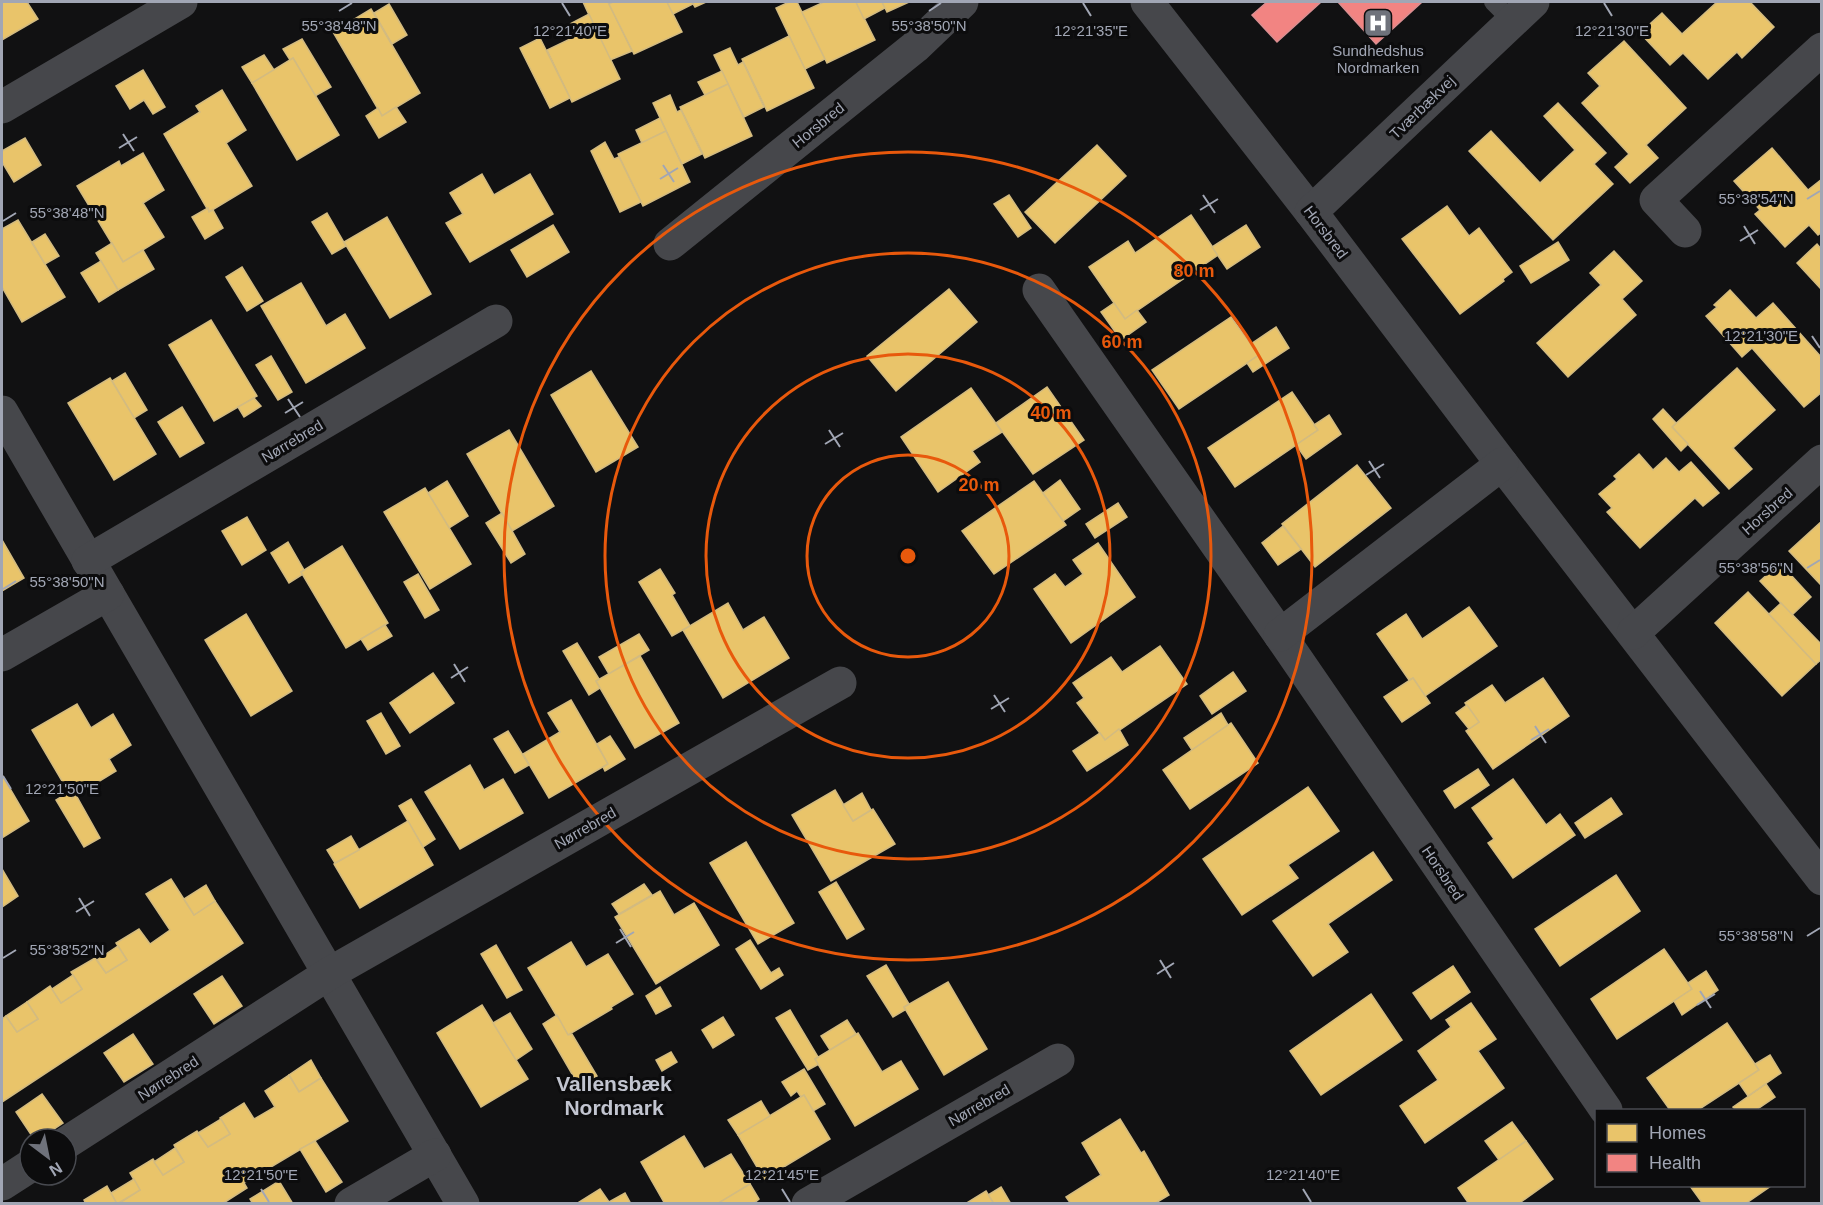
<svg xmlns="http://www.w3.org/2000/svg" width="1823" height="1205" font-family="Arial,sans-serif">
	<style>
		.homes { fill: #e9c46a; stroke: #d3bb80; stroke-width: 1.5 }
		.health { fill: #f28482; stroke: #da8e91; stroke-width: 1.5 }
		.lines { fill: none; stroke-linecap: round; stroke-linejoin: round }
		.service { stroke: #46474b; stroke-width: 18 }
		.minor { stroke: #46474b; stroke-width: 33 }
		.ticks { fill: none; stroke: #a1a6b4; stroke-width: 2 }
		.ring { fill: none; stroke: #e8590c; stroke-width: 3 }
		.labels { text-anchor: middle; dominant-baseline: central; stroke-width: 6; stroke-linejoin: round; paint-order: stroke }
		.poi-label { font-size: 15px; fill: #a1a6b4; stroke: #0c0c0d }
		.street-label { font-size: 15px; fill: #a1a6b4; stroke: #0c0c0d }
		.district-label { font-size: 21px; font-weight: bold; fill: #c2c5d0; stroke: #0c0c0d }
		.ticks-label { font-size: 15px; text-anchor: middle; fill: #a1a6b4; stroke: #0c0c0d; stroke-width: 6; stroke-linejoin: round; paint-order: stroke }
		.centre { fill: #e8590c; stroke: #0c0c0d; stroke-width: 3 }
		.ring-label { font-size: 18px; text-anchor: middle; font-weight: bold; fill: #e8590c; stroke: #0c0c0d; stroke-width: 6; stroke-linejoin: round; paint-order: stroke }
	</style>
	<rect width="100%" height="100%" fill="#111112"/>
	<g class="homes">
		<polygon points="2,2 27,2 38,19 2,40"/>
		<polygon points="583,2 608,2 632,51 610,60"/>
		<polygon points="613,2 667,2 682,32 634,54 609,4"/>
		<polygon points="667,2 692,2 693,4 673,14"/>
		<polygon points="692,2 706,2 695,7"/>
		<polygon points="789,2 797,2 825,59 805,69 776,8"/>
		<polygon points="824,2 856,2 875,40 827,63 802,12"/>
		<polygon points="856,2 882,2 885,8 864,19"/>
		<polygon points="882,2 909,2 887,12"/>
		<polygon points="1717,2 1750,2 1774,27 1742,58 1737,52 1708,79 1683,53 1670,65 1640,33 1662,13 1682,34"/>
		<polygon points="389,4 407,35 392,44 374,13"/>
		<polygon points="371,9 420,93 382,116 333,32"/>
		<polygon points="589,14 595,27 572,38 566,26"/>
		<polygon points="595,27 620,79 572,102 547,50"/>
		<polygon points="789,36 814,88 767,111 742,59"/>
		<polygon points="540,38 570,98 550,108 520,48"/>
		<polygon points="302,39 331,87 315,96 293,58 290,60 283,49"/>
		<polygon points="1624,41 1686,108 1646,145 1658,158 1630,183 1615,167 1629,154 1582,103 1600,86 1588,73"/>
		<polygon points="730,48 738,65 743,62 764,107 744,117 714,55"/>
		<polygon points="264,55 274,70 252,83 242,67"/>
		<polygon points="293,58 339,135 297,160 252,83"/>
		<polygon points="143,70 165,107 153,114 144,100 130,109 116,86"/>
		<polygon points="722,71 728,84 705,95 698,82"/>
		<polygon points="728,84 752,136 705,158 680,107"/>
		<polygon points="222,90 246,130 226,143 252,186 209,212 164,134 200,112 196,106"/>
		<polygon points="670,95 677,112 681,110 702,154 682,164 653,103"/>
		<polygon points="1558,103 1606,153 1594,164 1613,184 1553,240 1469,151 1491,131 1540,183 1575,150 1544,116"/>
		<polygon points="396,107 406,122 379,138 366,116 378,108 382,116"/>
		<polygon points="660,118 666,131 642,143 636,130"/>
		<polygon points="666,131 690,182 643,206 618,154"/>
		<polygon points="25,138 41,165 14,182 2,162 2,151"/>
		<polygon points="605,142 614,159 619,157 641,202 620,212 591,151"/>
		<polygon points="1097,145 1126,176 1055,243 1025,212"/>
		<polygon points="1772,148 1808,190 1822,179 1822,232 1818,235 1809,225 1785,247 1755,214 1760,210 1734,181"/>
		<polygon points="143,153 164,190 143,203 164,237 123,262 77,186 119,161 121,166"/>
		<polygon points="482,174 494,195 530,174 553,214 470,262 446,223 463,214 450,193"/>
		<polygon points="1009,195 1031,228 1018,237 994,204"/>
		<polygon points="1447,206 1469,236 1479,228 1512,272 1503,279 1504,281 1460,314 1402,239"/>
		<polygon points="208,208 209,212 213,210 223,228 205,239 192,217"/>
		<polygon points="327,213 346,246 332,254 312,222"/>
		<polygon points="1191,215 1218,255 1125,319 1089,267 1128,241 1135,253"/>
		<polygon points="387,217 431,294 390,318 344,242"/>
		<polygon points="18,220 65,297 22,322 2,287 2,229"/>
		<polygon points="553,225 569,252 527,277 511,250"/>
		<polygon points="1246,225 1260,247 1227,269 1212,247"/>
		<polygon points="45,234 59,256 45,264 32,242"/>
		<polygon points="1558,242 1569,260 1531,283 1520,266"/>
		<polygon points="112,243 123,262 143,250 154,269 118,290 96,253"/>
		<polygon points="1817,244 1822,250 1822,290 1797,263"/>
		<polygon points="1614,251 1642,281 1622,299 1636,315 1568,377 1537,343 1601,285 1590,273"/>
		<polygon points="101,261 118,290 99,302 81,273"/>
		<polygon points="242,267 263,301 247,311 226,277"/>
		<polygon points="301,283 326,326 345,314 365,348 306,383 261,306"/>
		<polygon points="949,289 977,322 896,391 867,356"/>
		<polygon points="1730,290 1756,318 1773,303 1822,358 1822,392 1804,407 1752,348 1742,357 1706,316 1717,307 1714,305"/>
		<polygon points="1114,303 1125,319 1137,310 1146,322 1121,340 1101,312"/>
		<polygon points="1231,317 1259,355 1179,409 1152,370"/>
		<polygon points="211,320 257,396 214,421 169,345"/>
		<polygon points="1276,327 1289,348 1253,372 1247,363 1259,355 1251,344"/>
		<polygon points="271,356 292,392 278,400 256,365"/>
		<polygon points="1737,368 1775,410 1733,448 1752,469 1729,489 1672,427"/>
		<polygon points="591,371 638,447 596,472 551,395"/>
		<polygon points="125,373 147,410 134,418 112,381"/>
		<polygon points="110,378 156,454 114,480 68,403"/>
		<polygon points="1047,387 1084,440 1033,474 996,423"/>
		<polygon points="971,388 1002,432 972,451 980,462 938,492 901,437"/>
		<polygon points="1292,392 1318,430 1235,487 1208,448"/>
		<polygon points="254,398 261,406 244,417 238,407"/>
		<polygon points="182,407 204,443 180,457 158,422"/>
		<polygon points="1663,409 1676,423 1672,427 1688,444 1681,451 1653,419"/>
		<polygon points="1329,415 1341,434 1306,459 1296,445 1318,430 1314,425"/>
		<polygon points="509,430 554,506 512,531 467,454"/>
		<polygon points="1639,454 1653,470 1666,458 1679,472 1691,462 1719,493 1703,506 1695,498 1640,548 1607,512 1612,508 1599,494 1617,479 1614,476"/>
		<polygon points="1357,465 1391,508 1315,567 1282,524"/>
		<polygon points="1060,480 1080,509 1063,521 1043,493"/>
		<polygon points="447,481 468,516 449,528 428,493"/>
		<polygon points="1034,481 1066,525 994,574 962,531"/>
		<polygon points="425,488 471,564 430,589 384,512"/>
		<polygon points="1118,503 1127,517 1095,538 1086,524"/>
		<polygon points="502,513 525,554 511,563 486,523"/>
		<polygon points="247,517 266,550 242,565 222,531"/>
		<polygon points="1822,521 1822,586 1789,551"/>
		<polygon points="1283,526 1301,549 1278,565 1262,543"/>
		<polygon points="2,540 24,578 2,591"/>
		<polygon points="288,542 304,570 301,572 303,574 289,583 271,553"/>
		<polygon points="1098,543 1135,597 1071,643 1034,589 1055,574 1065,587 1083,574 1073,560"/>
		<polygon points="342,546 388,623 346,648 301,572"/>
		<polygon points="1780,563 1811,597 1792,615 1760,581"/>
		<polygon points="660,569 675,593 672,595 690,626 672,636 639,582"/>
		<polygon points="418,574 439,610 425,618 404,582"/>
		<polygon points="1748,592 1816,664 1782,696 1715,623"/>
		<polygon points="728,603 743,630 764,617 789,658 723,698 683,630"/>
		<polygon points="1781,603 1822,645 1822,659 1816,664 1769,614"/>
		<polygon points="1469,607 1497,646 1425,696 1413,678 1409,680 1377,634 1406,614 1422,639"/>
		<polygon points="246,614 292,691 251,716 205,640"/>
		<polygon points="385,625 392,636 368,650 361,639"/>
		<polygon points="639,634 649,650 609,674 599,657"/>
		<polygon points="577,643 599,679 596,681 600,688 589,695 563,651"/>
		<polygon points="1160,646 1187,684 1105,740 1077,703 1084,698 1073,683 1111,657 1122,672"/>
		<polygon points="640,656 679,723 635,748 596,681"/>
		<polygon points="1233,672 1246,691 1212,714 1200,696"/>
		<polygon points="433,673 454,703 410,733 390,703"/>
		<polygon points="1413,678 1430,703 1402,722 1384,697"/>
		<polygon points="1543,678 1569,716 1493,769 1466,731 1479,722 1465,703 1492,685 1505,703"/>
		<polygon points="571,700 608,764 549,798 523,754 560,732 548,713"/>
		<polygon points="77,704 91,728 113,714 131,745 109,759 116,771 72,798 32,730"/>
		<polygon points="1467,705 1479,722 1469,729 1456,713"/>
		<polygon points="381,713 400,746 386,754 367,721"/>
		<polygon points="1221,713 1228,725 1192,750 1184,738"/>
		<polygon points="1231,723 1258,763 1190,809 1163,770"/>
		<polygon points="1119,729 1128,745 1087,771 1073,751 1100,733 1105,740"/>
		<polygon points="508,731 529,765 515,773 494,739"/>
		<polygon points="610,736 625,759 605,771 603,767 608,764 597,744"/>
		<polygon points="470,765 484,790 503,779 523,813 460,849 425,792"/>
		<polygon points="1478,769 1489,785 1455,808 1444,791"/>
		<polygon points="2,775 29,821 2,838"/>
		<polygon points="1513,779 1546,825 1560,814 1575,835 1513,878 1488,843 1494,839 1472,808"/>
		<polygon points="1308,787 1339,831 1288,865 1298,878 1242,915 1203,859"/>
		<polygon points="835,790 853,821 873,809 895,844 831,881 792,815"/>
		<polygon points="69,792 72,798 76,795 100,838 84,847 56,800"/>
		<polygon points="862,793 871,810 853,821 843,805"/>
		<polygon points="1611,798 1622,814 1585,838 1575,823"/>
		<polygon points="411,799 435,839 423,847 399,806"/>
		<polygon points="408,821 433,865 360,908 334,864"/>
		<polygon points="351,836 359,850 335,863 327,850"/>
		<polygon points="746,842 794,923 758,944 710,863"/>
		<polygon points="1373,852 1392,880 1328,924 1348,952 1313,976 1273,921"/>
		<polygon points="2,869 18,896 2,907"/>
		<polygon points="1616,875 1640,911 1560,966 1535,929"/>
		<polygon points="171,879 194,915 215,901 243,943 2,1102 2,1019 6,1016 17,1032 38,1019 27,1002 50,986 61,1003 82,989 71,972 95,958 106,973 127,960 116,943 139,929 150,944 170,930 146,894"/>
		<polygon points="836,882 864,929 847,939 819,892"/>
		<polygon points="644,884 652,895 619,914 612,904"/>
		<polygon points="206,885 215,901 194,915 184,899"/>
		<polygon points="660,891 674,915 694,903 719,945 656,984 615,917"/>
		<polygon points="750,940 771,973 779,968 783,975 761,989 736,949"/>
		<polygon points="571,942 586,967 608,954 633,994 611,1007 612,1009 568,1035 528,968"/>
		<polygon points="496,945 522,990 507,998 481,954"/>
		<polygon points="118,946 127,960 106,973 97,960"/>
		<polygon points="1664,949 1692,989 1617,1039 1591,999"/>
		<polygon points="886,965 909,1004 904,1007 905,1010 893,1017 867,976"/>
		<polygon points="1453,966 1470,992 1431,1019 1413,993"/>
		<polygon points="1706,971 1718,990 1682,1015 1674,1001 1692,989 1688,983"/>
		<polygon points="73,975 82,989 61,1003 52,989"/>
		<polygon points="222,976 242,1006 214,1024 194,994"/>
		<polygon points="948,982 987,1049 944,1075 904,1007"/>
		<polygon points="660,987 671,1006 656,1014 646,996"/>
		<polygon points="1371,994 1402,1040 1321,1095 1290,1051"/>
		<polygon points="27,1002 38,1019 17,1032 6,1016"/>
		<polygon points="1471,1003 1496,1039 1478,1051 1504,1088 1425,1143 1400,1106 1438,1080 1418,1051 1451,1027 1446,1020"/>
		<polygon points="482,1005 528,1079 481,1107 437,1033"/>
		<polygon points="790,1010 818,1057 815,1059 819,1064 808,1070 776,1018"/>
		<polygon points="510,1013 532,1049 516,1060 493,1023"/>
		<polygon points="557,1015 568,1035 572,1034 597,1076 579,1086 543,1024"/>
		<polygon points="723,1017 734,1035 713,1048 702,1030"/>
		<polygon points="847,1020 856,1034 830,1050 821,1036"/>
		<polygon points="1727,1023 1759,1070 1698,1110 1670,1110 1647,1078"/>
		<polygon points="858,1033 882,1072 901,1061 918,1089 855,1126 815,1059"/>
		<polygon points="133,1034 153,1064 124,1082 104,1053"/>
		<polygon points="671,1052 677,1062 662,1071 656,1060"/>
		<polygon points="1770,1055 1781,1073 1748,1096 1739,1083 1759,1070 1755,1064"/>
		<polygon points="311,1060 321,1078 299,1092 289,1075"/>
		<polygon points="804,1069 825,1104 813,1111 804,1095 801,1097 797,1091 791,1096 782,1082"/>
		<polygon points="289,1075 299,1092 321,1078 348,1121 244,1183 247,1188 222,1204 118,1204 140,1190 130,1173 153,1159 163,1175 184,1162 174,1145 197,1131 208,1147 230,1134 220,1118 244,1103 254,1119 275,1107 265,1091"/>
		<polygon points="1766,1084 1775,1097 1756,1110 1736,1110 1733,1107"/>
		<polygon points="42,1094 63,1123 39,1139 34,1139 16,1112"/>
		<polygon points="804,1095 830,1139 764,1179 738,1135"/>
		<polygon points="761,1101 770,1116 738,1135 728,1120"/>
		<polygon points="221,1119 230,1134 208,1147 198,1133"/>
		<polygon points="1120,1119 1141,1153 1144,1151 1169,1195 1154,1204 1071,1204 1066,1197 1101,1175 1082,1143"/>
		<polygon points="1512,1122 1526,1141 1499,1160 1485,1141"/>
		<polygon points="684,1136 704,1169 731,1154 750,1184 718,1204 665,1204 641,1162"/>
		<polygon points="315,1141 342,1182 326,1192 300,1149"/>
		<polygon points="1526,1141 1553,1179 1518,1204 1469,1204 1458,1188"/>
		<polygon points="175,1148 184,1162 163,1175 154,1162"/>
		<polygon points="134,1179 140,1190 117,1204 111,1193"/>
		<polygon points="279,1181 293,1204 253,1204 250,1199"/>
		<polygon points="750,1184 759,1199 753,1204 721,1204 720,1202"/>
		<polygon points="107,1186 117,1204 86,1204 84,1200"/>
		<polygon points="1690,1186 1771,1186 1745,1204 1703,1204"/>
		<polygon points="1001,1187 1011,1204 994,1204 988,1195"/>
		<polygon points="600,1189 609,1202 625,1193 631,1204 576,1204"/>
		<polygon points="986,1191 994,1204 965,1204"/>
	</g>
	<g class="health">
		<polygon points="1267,2 1321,2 1277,42 1252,15"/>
		<polygon points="1338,2 1422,2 1376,44"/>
	</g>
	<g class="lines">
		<polyline class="service" points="1493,2 1512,21"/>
		<g class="minor">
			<polyline points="1147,2 1311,212 1502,464 1822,879"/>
			<polyline points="2,107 181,2"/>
			<polyline points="1311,212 1533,2"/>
			<polyline points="1685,231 1656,200 1822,49"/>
			<polyline points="670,244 915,47 962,2"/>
			<polyline points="1039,290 1280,635 1606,1110"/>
			<path d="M2,412C155,676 309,940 463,1204"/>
			<polyline points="88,561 496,321"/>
			<polyline points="1633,633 1822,461"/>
			<polyline points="1280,635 1502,464"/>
			<polyline points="2,655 108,594"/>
			<polyline points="66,1143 330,973 840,683"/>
			<polyline points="2,1184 30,1166"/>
			<polyline points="351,1204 435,1155"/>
			<polyline points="808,1204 1058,1060"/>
		</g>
	</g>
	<path class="ticks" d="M562,3L570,16M1083,3L1091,16M1604,3L1612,16M339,11L352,3M929,11L941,3M123,134L134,151M119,148L137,137M663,165L674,182M660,179L678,168M1203,195L1215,213M1807,199L1820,191M1200,210L1218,199M3,221L16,213M1744,226L1755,244M1740,241L1758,230M1812,336L1820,348M288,399L300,417M285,413L303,402M829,430L840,447M825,444L843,433M1369,461L1380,478M1366,475L1384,464M1807,568L1820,560M3,589L16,581M454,664L465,682M451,678L468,667M994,695L1005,712M991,709L1009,698M1535,726L1546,743M1531,740L1549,729M3,776L11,789M79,898L90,916M76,912L94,901M620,929L631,947M1807,936L1820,928M616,943L634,932M3,958L16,950M1160,960L1171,978M1157,974L1174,963M1700,991L1711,1008M1697,1005L1715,994M261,1189L269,1202M782,1189L790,1202M1303,1189L1311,1202"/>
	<g class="ring">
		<circle cx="908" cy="556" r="101"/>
		<circle cx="908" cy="556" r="202"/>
		<circle cx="908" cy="556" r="303"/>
		<circle cx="908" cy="556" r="404"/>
	</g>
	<defs>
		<g id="hospital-square" transform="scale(1.5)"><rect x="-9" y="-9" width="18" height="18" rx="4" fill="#6f727b" stroke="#0c0c0d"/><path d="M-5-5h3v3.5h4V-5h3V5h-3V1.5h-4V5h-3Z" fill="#fff"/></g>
	</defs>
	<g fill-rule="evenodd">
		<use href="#hospital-square" x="1378" y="23"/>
	</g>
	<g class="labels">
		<g class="poi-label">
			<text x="1378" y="50">Sundhedshus<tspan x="1378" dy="17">Nordmarken</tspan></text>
		</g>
		<g class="street-label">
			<text transform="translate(1422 107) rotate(-44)">Tværbækvej</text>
			<text transform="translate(818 125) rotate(-39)">Horsbred</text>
			<text transform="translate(1326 232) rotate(53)">Horsbred</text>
			<text transform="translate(292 441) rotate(-31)">Nørrebred</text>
			<text transform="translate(1767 511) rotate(-42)">Horsbred</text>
			<text transform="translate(585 828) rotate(-30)">Nørrebred</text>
			<text transform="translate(1443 873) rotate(56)">Horsbred</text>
			<text transform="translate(168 1078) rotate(-33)">Nørrebred</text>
			<text transform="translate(979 1105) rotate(-30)">Nørrebred</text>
		</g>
		<g class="district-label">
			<text x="614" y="1083">Vallensbæk<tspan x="614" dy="24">Nordmark</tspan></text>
		</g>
	</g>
	<g class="ticks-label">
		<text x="339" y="31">55°38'48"N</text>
		<text x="929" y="31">55°38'50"N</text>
		<text x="1612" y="36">12°21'30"E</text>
		<text x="570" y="36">12°21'40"E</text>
		<text x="1091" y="36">12°21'35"E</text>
		<text x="1756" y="204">55°38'54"N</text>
		<text x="67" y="218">55°38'48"N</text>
		<text x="1761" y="341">12°21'30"E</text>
		<text x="1756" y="573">55°38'56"N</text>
		<text x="67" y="587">55°38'50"N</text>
		<text x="62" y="794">12°21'50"E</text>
		<text x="1756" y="941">55°38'58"N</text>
		<text x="67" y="955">55°38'52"N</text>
		<text x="261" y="1180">12°21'50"E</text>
		<text x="782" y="1180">12°21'45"E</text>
		<text x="1303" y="1180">12°21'40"E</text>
	</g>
	<circle cx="908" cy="556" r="9" class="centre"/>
	<g class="ring-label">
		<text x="1194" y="277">80 m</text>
		<text x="1122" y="348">60 m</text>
		<text x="1051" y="419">40 m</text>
		<text x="979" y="491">20 m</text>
	</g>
	<rect width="1823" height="1205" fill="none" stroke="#a1a6b4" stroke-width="6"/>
	<rect x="1595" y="1109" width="210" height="78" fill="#0c0c0d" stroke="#484a50" stroke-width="1.5"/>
	<rect x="1607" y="1124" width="30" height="18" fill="#e9c46a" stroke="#484a50" stroke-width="1.5"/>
	<text x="1649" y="1139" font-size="18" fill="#a1a6b4">Homes</text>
	<rect x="1607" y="1154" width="30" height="18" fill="#f28482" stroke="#484a50" stroke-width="1.5"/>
	<text x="1649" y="1169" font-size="18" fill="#a1a6b4">Health</text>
	<g transform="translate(48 1157) rotate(148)"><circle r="28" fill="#0c0c0d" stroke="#484a50" stroke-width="1.5"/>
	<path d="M0-4.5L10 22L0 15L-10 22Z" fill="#6f727b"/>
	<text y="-9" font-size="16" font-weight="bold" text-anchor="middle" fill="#a1a6b4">N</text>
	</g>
</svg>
